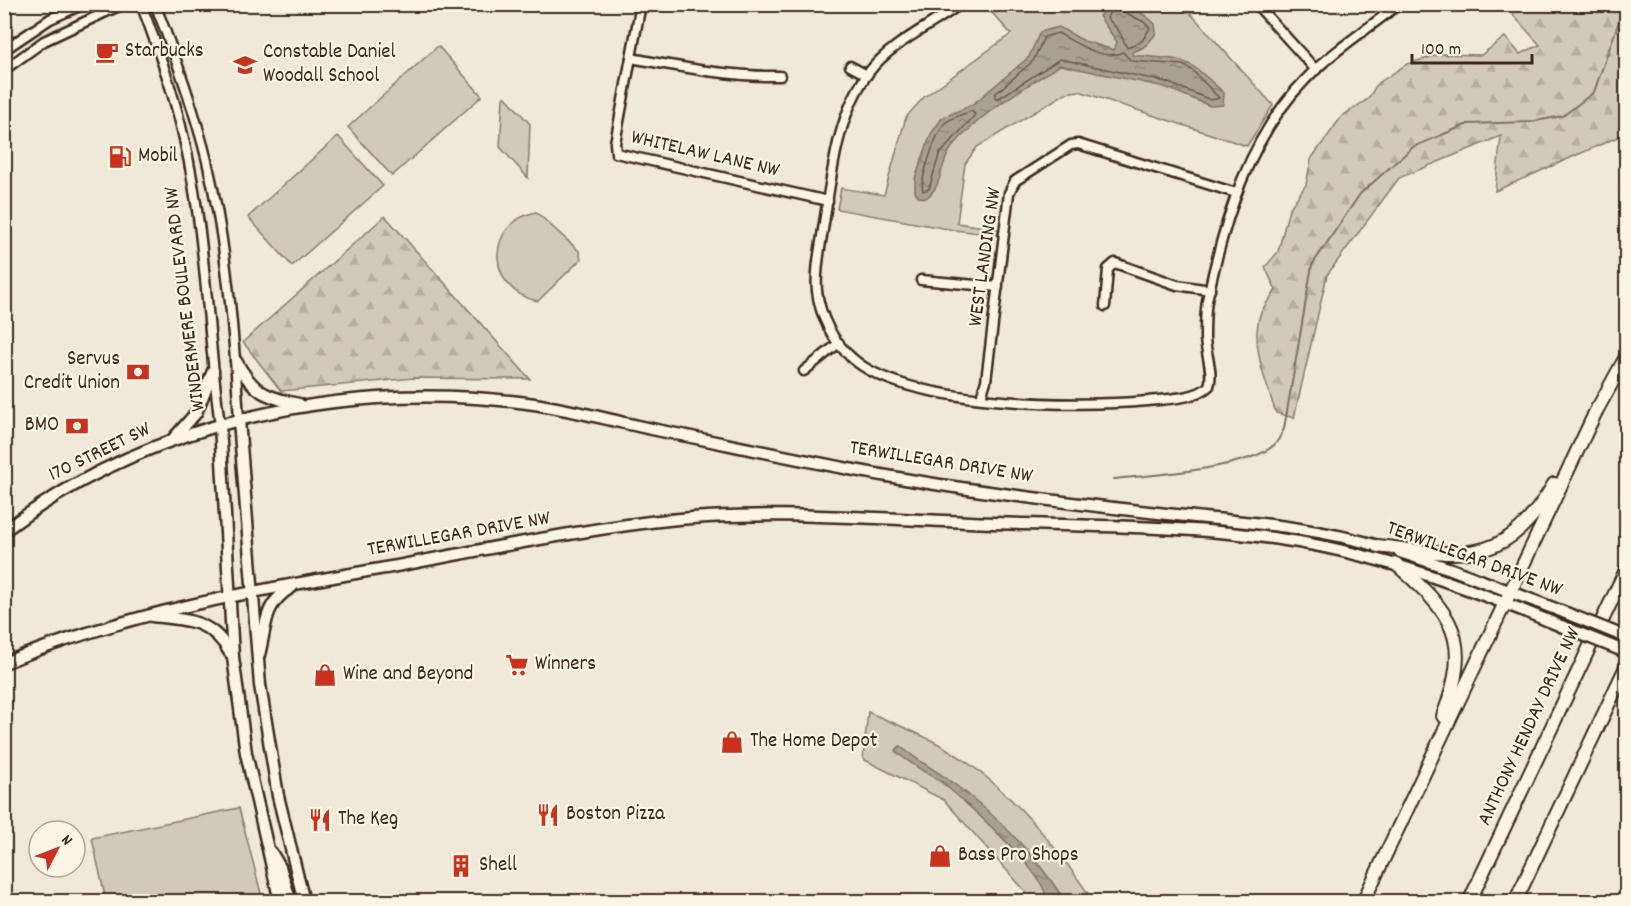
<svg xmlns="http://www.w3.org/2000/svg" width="1631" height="906" font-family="Dekko,sans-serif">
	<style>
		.green { fill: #d2c9ba; stroke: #867a6c; stroke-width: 1.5 }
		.forest { fill: url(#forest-firs); stroke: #867a6c; stroke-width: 1.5 }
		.water { fill: url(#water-ripples); stroke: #7e7163; stroke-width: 1.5 }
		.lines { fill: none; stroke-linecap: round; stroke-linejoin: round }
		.shore { stroke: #67594c; stroke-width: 1.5 }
		.stream { stroke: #7e7163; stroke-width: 2 }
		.minor-casing { stroke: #3b2a1e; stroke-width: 13 }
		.major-casing { stroke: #3b2a1e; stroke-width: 15 }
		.highway-casing { stroke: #3b2a1e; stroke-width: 16 }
		.minor { stroke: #fcf5e5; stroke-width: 8 }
		.major { stroke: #fcf5e5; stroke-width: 10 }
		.highway { stroke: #fcf5e5; stroke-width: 12 }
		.major-bridge-casing { stroke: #3b2a1e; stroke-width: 15; stroke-linecap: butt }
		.major-bridge { stroke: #fcf5e5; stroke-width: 10 }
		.labels { text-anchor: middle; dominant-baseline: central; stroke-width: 4.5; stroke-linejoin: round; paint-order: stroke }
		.poi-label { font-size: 21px; fill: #3b2a1e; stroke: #fcf5e5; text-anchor: start }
		.street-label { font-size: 21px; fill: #3b2a1e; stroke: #fcf5e5 }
	</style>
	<defs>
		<pattern id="forest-firs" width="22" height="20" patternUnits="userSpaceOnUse" patternTransform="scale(1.5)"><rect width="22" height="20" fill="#d2c9ba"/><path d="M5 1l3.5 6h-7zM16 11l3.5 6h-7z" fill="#b5ad9f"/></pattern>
		<pattern id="water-ripples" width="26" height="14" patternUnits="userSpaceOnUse" patternTransform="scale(1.5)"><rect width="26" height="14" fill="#aaa091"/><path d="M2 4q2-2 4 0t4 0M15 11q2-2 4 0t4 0" fill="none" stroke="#8c8376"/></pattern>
	</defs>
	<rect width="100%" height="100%" fill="#f0e9d9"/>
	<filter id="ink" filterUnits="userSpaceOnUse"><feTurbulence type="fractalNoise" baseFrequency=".0167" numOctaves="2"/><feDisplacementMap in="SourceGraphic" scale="12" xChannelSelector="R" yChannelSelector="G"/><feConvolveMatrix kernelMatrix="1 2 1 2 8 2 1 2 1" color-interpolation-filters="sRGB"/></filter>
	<g filter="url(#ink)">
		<g class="green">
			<polygon points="985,5 1183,5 1273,105 1247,146 1079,91 1066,93 977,147 965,164 957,223 998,229 998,235 954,230 837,209 841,188 884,195 906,117 924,97 1011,34"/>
			<polygon points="438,46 482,96 392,176 348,127"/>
			<polygon points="505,96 530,124 528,178 500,147 503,98"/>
			<polygon points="338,136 383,186 292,266 248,217"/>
			<path d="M536,212L579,251L581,259L538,301C486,291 484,223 536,212Z"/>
			<path d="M868,712C893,723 920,733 944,747C1006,784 1054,842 1093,901H1017L1026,892L944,800L863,759Z"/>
			<polygon points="239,808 263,901 106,901 92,838"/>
		</g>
		<g class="forest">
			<path d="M1516,5H1626V142L1620,136L1495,191L1501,136L1399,178L1327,275L1294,418L1276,413C1267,385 1250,345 1260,315C1263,306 1271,298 1276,290L1265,267L1278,252L1289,209L1306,185L1311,159L1342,116L1368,99L1377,84L1407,64L1441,54L1481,55L1505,37L1520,54L1540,45L1513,15Z"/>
			<polygon points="385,216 530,379 414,378 281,391 243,342"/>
		</g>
		<g class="water">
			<path d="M1109,5C1127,4 1143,12 1155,24L1156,33C1149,43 1144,49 1132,52V55C1186,61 1182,53 1224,93L1223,105L1210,106L1165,87L1060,65C1022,89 982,112 953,146C939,162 944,186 926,198L919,197L915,192V179L931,134L942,118L973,104L1029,57L1040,32L1059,27L1084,41L1114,50L1117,42L1099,16Z"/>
			<path d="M900,746C914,758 930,767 946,778C993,811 1034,853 1065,901H1045C1054,879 960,797 941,782C925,772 909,763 895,751Z"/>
		</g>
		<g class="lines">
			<g class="shore">
				<polyline points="1113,4 1107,18 1119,31 1127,48 1142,41 1150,28 1144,22 1124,12 1122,4"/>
				<path d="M1058,33C1076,43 1104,62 1123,52L1131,61L1183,65L1192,70L1219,98L1211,100L1166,82L1060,59L999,98H995V94L1033,61L1044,37Z"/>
				<path d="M972,111L975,115L939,155L929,189L923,191C919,181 937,131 945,123C952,117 964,114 972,111Z"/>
			</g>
			<path class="stream" d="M1114,479C1150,475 1249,469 1274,445C1278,442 1281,434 1284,429L1312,265L1360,194L1413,147L1468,124L1530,122L1563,116L1594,92L1625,4"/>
			<g class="minor-casing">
				<g id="minor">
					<path d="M141,4C158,48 174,93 184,139C206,233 207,330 220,425"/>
					<path d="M155,4C175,55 194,108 207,161C227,246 234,334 239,420"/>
					<polyline points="641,4 615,143 616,153 828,201"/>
					<path d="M960,4C930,27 892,42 869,72C837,115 832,173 824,223C821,245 815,269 817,291C820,316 833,342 852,358C906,407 1077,407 1148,401C1165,399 1196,399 1209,386C1214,372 1205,352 1205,337C1205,324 1205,308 1208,296C1225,218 1249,137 1306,79C1334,50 1368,29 1399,4"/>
					<polyline points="1256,4 1316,70"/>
					<polyline points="4,50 50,19 84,4"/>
					<path d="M631,58C681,67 729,77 780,76"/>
					<polyline points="850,66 867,75"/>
					<polyline points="4,70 44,41 123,4"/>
					<polyline points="921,280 998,287"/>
					<polyline points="1105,306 1108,269 1115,263 1177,285 1210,290"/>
					<polyline points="804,371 839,343"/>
					<polyline points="981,397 986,381 1009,193 1015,181 1071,145 1078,144 1236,193"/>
				</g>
			</g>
			<g class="major-casing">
				<g id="major">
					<path d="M236,361C253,392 265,397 299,404"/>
					<polyline points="239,420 260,685 278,796 304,902"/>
					<polyline points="220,425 233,657 246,753 280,902"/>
					<polyline points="173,439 196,413 213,371"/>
					<path d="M4,531C150,421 340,381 519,402C564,407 608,420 652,429C757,450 862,474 968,489C1043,500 1119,509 1195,517C1258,523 1324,529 1385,548"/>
					<polyline points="1400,552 1451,569 1566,613"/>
					<path d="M152,616C186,620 212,619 230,653"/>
					<path d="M259,655C267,624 263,604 292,587"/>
					<path d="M4,663C131,611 257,590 391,567C477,551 563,533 650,522C755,509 863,518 969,522C1072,527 1177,524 1279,539C1378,553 1470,588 1561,626"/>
					<polyline points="271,852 280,867 291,902"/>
				</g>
			</g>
			<g class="highway-casing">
				<g id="highway">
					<polyline points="1594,415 1626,357"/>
					<path d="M1378,546C1464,556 1505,568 1554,484"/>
					<path d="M1396,564C1453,614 1473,639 1443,716"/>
					<polyline points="1363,902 1598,407"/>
					<polyline points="1469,902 1626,570"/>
					<polyline points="1515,902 1626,667"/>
				</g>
			</g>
			<use href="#minor" class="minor"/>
			<use href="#major" class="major"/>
			<use href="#highway" class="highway"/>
			<g class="major-bridge-casing">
				<g id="major-bridge">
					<polyline points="1566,613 1626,637"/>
					<polyline points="1561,626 1626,652"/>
				</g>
			</g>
			<use href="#major-bridge" class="major-bridge"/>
		</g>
	</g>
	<defs>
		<g id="cafe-bare" transform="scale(1.8)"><path d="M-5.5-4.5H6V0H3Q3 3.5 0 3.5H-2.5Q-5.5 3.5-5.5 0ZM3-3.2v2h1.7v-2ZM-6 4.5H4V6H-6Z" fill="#c8321e" stroke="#fcf5e5" stroke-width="2.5" paint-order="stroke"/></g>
		<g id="school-bare" transform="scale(1.8)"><path d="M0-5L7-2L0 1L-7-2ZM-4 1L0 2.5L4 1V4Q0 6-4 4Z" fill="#c8321e" stroke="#fcf5e5" stroke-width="2.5" paint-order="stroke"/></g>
		<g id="fuel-bare" transform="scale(1.8)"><path d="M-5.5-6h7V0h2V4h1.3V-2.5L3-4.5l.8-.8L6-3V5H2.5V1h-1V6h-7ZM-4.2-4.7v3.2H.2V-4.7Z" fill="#c8321e" stroke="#fcf5e5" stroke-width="2.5" paint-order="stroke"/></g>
		<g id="bank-bare" transform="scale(1.8)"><path d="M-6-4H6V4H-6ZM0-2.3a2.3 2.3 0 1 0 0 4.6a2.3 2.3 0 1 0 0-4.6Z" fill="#c8321e" stroke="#fcf5e5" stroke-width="2.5" paint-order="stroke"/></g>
		<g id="supermarket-bare" transform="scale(1.8)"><path d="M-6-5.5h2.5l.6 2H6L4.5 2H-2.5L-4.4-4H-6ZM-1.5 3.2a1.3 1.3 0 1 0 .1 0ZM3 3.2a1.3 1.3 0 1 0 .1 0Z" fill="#c8321e" stroke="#fcf5e5" stroke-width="2.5" paint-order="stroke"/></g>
		<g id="shop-bare" transform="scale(1.8)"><path d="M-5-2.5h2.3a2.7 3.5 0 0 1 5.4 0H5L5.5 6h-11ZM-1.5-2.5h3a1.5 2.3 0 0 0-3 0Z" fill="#c8321e" stroke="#fcf5e5" stroke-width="2.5" paint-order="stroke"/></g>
		<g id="restaurant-bare" transform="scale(1.8)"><path d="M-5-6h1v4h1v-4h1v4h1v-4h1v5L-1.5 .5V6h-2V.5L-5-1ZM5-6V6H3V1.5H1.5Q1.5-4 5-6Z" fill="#c8321e" stroke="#fcf5e5" stroke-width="2.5" paint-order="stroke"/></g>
		<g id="building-bare" transform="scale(1.8)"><path d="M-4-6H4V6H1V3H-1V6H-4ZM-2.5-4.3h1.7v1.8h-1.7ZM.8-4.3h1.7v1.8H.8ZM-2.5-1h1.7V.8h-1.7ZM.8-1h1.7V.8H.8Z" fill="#c8321e" stroke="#fcf5e5" stroke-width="2.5" paint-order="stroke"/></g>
	</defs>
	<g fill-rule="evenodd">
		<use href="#cafe-bare" x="107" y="52"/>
		<use href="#school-bare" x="245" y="65"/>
		<use href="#fuel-bare" x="120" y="157"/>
		<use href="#bank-bare" x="138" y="372"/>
		<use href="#bank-bare" x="77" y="426"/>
		<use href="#supermarket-bare" x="517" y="665"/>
		<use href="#shop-bare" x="325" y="675"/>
		<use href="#shop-bare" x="732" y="742"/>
		<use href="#restaurant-bare" x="548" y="815"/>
		<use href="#restaurant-bare" x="320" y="820"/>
		<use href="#shop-bare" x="940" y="856"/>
		<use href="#building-bare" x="461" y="866"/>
	</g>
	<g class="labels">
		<g class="poi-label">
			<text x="125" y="52">Starbucks</text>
			<text x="263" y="53">Constable Daniel<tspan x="263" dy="24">Woodall School</tspan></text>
			<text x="138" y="157">Mobil</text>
			<text x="120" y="360" text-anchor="end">Servus<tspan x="120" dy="24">Credit Union</tspan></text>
			<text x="59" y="426" text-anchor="end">BMO</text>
			<text x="535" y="665">Winners</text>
			<text x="343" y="675">Wine and Beyond</text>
			<text x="750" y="742">The Home Depot</text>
			<text x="566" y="815">Boston Pizza</text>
			<text x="338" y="820">The Keg</text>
			<text x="958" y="856">Bass Pro Shops</text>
			<text x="479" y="866">Shell</text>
		</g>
		<g class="street-label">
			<text transform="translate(705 155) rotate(13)">WHITELAW LANE NW</text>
			<text transform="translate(986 257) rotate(-82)">WEST LANDING NW</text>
			<text transform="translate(186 299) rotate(-97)">WINDERMERE BOULEVARD NW</text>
			<text transform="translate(100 453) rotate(-26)">170 STREET SW</text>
			<text transform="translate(941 463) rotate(9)">TERWILLEGAR DRIVE NW</text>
			<text transform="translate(459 535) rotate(-10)">TERWILLEGAR DRIVE NW</text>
			<text transform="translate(1474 560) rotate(20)">TERWILLEGAR DRIVE NW</text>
			<text transform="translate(1530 727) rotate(-65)">ANTHONY HENDAY DRIVE NW</text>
		</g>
	</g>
	<rect width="1631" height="906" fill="none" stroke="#fcf5e5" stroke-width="24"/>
	<rect x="12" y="12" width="1607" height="882" fill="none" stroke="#3b2a1e" stroke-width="2" filter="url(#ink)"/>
	<g transform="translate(57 849) rotate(48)"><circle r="28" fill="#fcf5e5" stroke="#afa495" stroke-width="1.5"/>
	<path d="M0-4.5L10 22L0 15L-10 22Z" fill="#c8321e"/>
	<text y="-9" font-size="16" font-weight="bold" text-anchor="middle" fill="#3b2a1e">N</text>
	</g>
	<path d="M1412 54v9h120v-9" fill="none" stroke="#3b2a1e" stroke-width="3"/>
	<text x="1421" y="54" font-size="18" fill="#3b2a1e" stroke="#fcf5e5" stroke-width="4.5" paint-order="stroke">100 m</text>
</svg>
